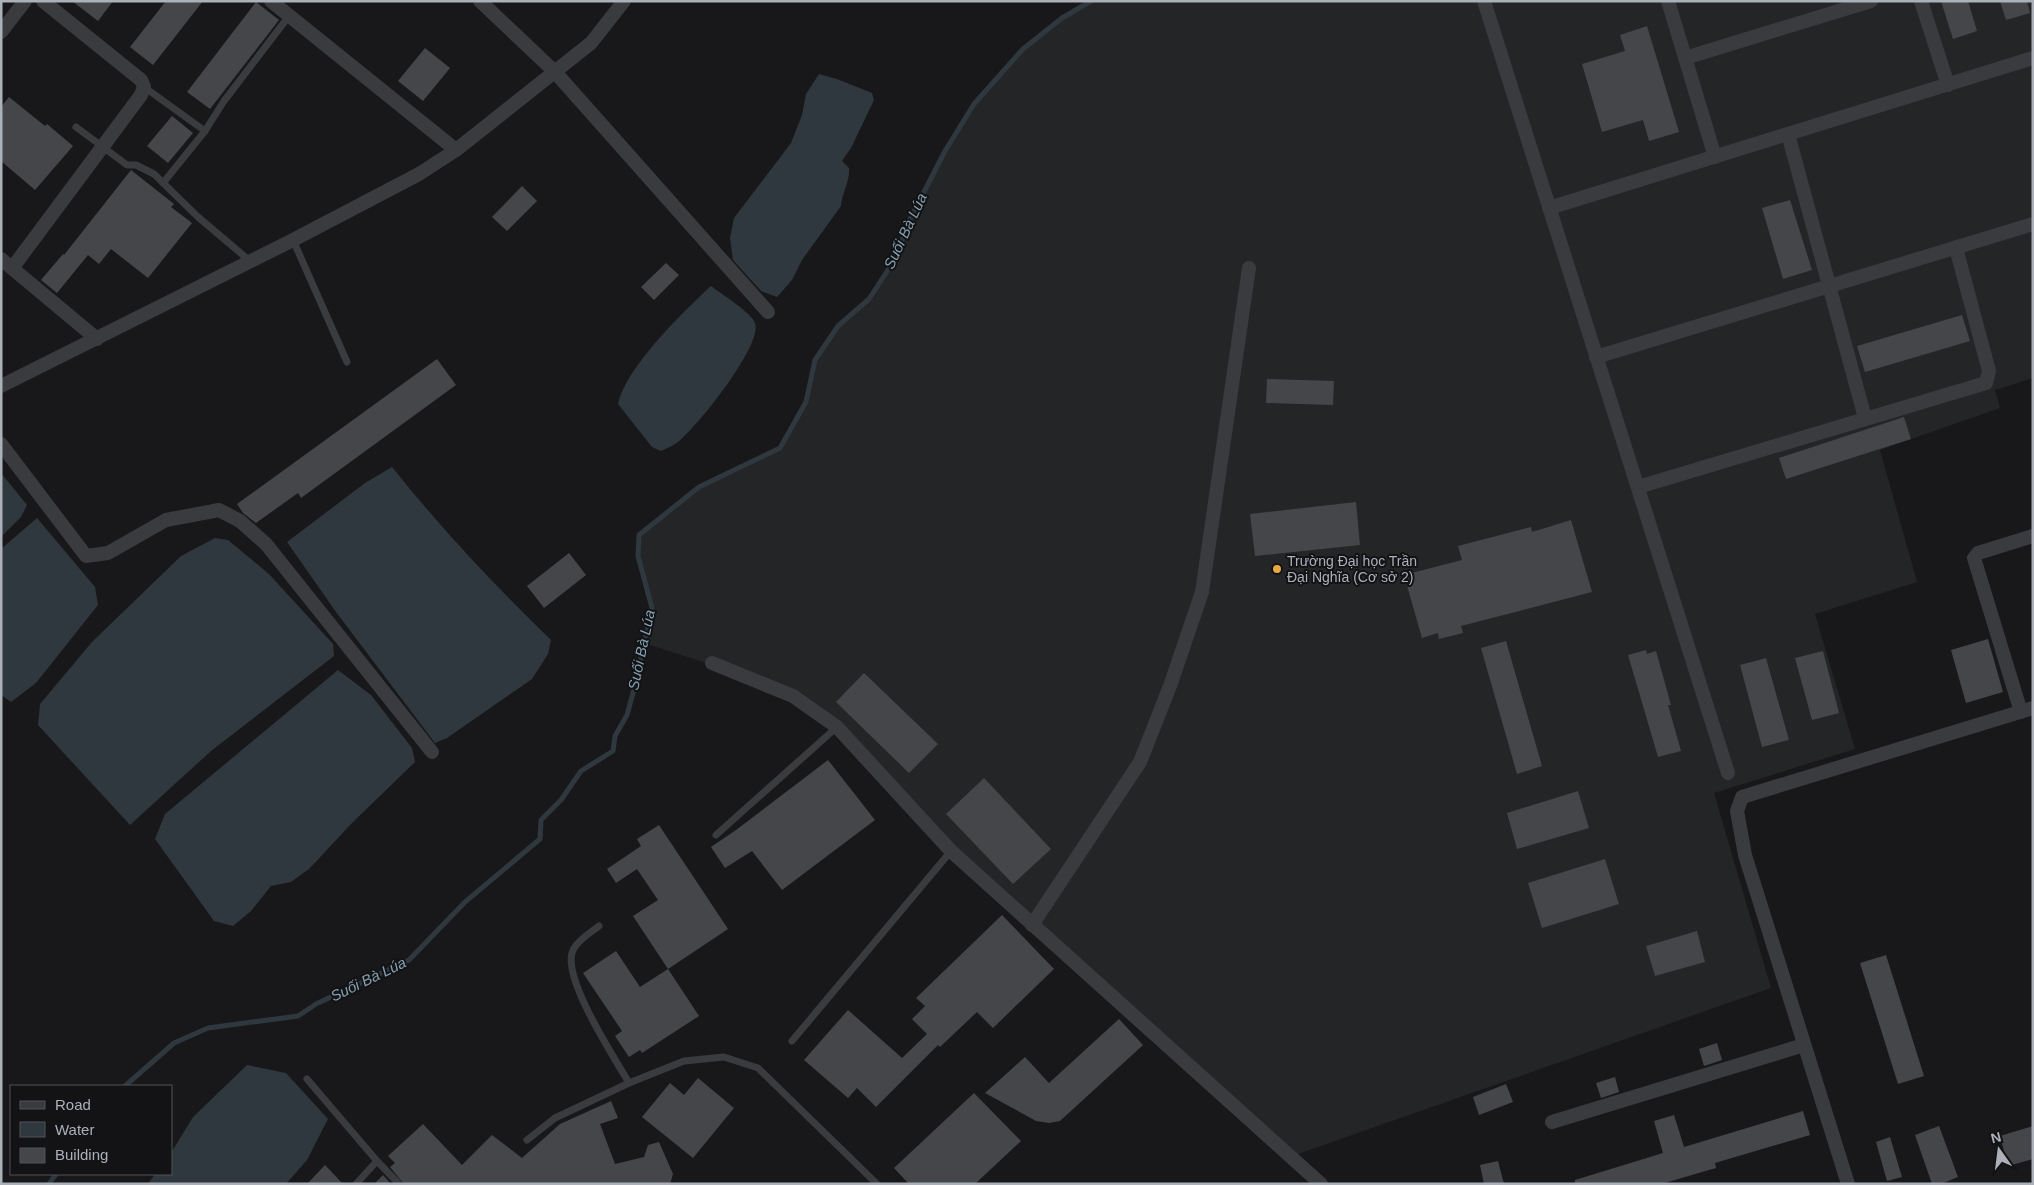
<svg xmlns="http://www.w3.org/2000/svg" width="2034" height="1185" font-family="Arial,sans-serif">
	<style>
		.built { fill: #242527 }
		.water { fill: #2f383e }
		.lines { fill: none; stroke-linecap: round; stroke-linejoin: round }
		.stream { stroke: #2f383e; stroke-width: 5 }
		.building { fill: #45464a }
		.lane { stroke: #3a3b3f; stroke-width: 7 }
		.street { stroke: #3a3b3f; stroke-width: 14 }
		.poi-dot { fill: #e9a742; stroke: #131315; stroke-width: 2 }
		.labels { text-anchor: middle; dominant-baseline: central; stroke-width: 4; stroke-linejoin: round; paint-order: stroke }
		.poi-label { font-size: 14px; fill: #abb0b9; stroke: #131315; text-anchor: start }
		.water-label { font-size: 15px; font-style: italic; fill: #84a0b2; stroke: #131315 }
	</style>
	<rect width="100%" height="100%" fill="#18181a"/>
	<polygon class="built" points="1091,1 2033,1 2033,378 1995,390 2000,408 1880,450 1917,582 1815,614 1855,749 1714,793 1771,988 1298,1154 955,847 841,723 706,663 644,643 652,608 638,556 639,535 699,487 780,448 806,402 815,360 838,326 869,299 897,256 907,225 945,151 974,104 1023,49 1062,18"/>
	<g class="water">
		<path d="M819,74L837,79L872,93L874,100L851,148L842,161L849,168C850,182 842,192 841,206L802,260L792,280L777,297L761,291L733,260L730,238L734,218L791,143L802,115L806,94Z"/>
		<path d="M711,286C721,294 751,312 755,323C763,345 697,427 678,442C673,446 666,448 661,451L652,447L618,404C627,366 682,313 711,286Z"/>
		<path d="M392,467C441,528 495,586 551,640L548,654L532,679L447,738L435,743L336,612L287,542L365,483Z"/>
		<polygon points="1,473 27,505 21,517 1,537"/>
		<polygon points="37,518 95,587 98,605 36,683 11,702 1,695 1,549"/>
		<polygon points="215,538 228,540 269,574 333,644 334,656 211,751 130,825 38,725 40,704 92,642 181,556"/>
		<polygon points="338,670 371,695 412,748 415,762 352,823 309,869 291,882 271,886 251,911 233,926 214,921 155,839 165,814"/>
		<polygon points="247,1065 286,1073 328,1119 307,1160 286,1184 148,1184 155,1174 171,1174 171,1153 193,1117"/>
	</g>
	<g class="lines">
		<g class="stream">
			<polyline points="125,1086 174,1043 208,1028 298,1016 316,1004 409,960 465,902 540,839 541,820 561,800 581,771 613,751 615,736 627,715 633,693 652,608 638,556 639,535 699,487 780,448 806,402 815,360 838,326 869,299 897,256 907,225 945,151 974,104 1023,49 1062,18 1091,1"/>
			<polyline points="49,1184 56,1174"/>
		</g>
	</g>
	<g class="building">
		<polygon points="72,1 113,1 98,21"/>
		<polygon points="166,1 203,1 153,65 130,47"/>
		<polygon points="1941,1 1968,1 1977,31 1953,39"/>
		<polygon points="2000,1 2027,1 2030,13 2006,20"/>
		<polygon points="256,2 279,20 210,109 187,92"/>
		<polygon points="1647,26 1679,132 1649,141 1643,120 1602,132 1582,64 1625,51 1620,35"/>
		<polygon points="425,48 450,68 423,101 398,81"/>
		<polygon points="9,97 45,126 47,124 73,146 35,190 1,161 1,107"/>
		<polygon points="172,116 193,133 168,163 147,146"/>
		<polygon points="131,170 174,204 171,207 192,223 148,278 111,249 99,264 88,255 57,293 41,280 63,254 64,255"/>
		<polygon points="522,186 537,201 507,231 492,217"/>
		<polygon points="1790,200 1812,270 1783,279 1762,208"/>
		<polygon points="666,263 679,275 654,300 641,287"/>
		<polygon points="1962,315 1970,341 1865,372 1857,346"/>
		<polygon points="437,359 456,385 301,498 298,493 256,523 243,513 237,504"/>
		<polygon points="1267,379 1334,381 1333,405 1266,403"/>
		<polygon points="1904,417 1911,439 1786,479 1779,458"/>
		<polygon points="1356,502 1360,545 1255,556 1250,514"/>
		<polygon points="1571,520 1592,592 1461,626 1463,633 1439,639 1438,633 1422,638 1404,575 1462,560 1458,546 1531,527 1532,532"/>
		<polygon points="569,553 586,575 544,608 527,586"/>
		<polygon points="1988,639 2003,692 1966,703 1951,650"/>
		<polygon points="1506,641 1542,766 1517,774 1481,648"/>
		<polygon points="1646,650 1647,654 1656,651 1671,705 1668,705 1681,751 1658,757 1628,655"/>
		<polygon points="1823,651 1839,713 1812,720 1795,658"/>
		<polygon points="1766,658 1789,740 1762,747 1740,665"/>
		<polygon points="864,673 938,744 909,773 836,702"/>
		<polygon points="828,760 875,820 782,890 752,851 725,868 711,847 736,830"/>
		<polygon points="984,778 1051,849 1013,884 946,814"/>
		<polygon points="1578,791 1589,828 1517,849 1507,813"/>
		<polygon points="659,825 728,929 668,969 633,916 658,900 637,869 616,883 607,869 641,846 637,839"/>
		<polygon points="1605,859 1619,904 1542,928 1528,883"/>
		<polygon points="1002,915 1054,969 993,1028 977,1012 940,1047 938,1045 876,1107 857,1088 848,1098 804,1060 848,1010 902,1058 927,1034 912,1019 925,1006 916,998"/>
		<polygon points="1697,931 1705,962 1655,976 1646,946"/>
		<polygon points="616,951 640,987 668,969 699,1016 642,1053 640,1050 629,1057 615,1036 622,1031 583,973"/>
		<polygon points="1886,955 1924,1076 1898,1084 1860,963"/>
		<polygon points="1119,1019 1143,1045 1060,1121 1049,1123 1036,1121 985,1093 1025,1057 1049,1083"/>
		<polygon points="1717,1043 1722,1060 1704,1066 1699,1049"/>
		<polygon points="1615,1077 1619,1092 1601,1098 1596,1083"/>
		<polygon points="698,1078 734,1108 693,1158 642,1117 670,1083 684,1095"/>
		<polygon points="1506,1084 1513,1102 1479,1115 1473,1097"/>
		<polygon points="974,1093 1021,1141 975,1184 909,1184 894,1168"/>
		<polygon points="611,1101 618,1118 600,1124 615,1164 644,1157 648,1145 659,1142 673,1174 670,1184 404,1184 390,1167 395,1163 388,1156 423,1124 462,1165 492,1135 522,1158 560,1124"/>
		<polygon points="1803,1111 1810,1135 1715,1163 1716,1168 1661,1184 1575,1184 1575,1180 1663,1153 1654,1121 1674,1115 1684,1147"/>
		<polygon points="1939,1126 1958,1177 1941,1184 1932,1184 1915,1135"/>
		<polygon points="2033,1126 2033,1159 2008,1166 2000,1136"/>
		<polygon points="1890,1137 1902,1177 1887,1181 1876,1142"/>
		<polygon points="1498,1161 1504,1184 1484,1184 1480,1165"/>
		<polygon points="325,1165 343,1184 307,1184"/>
		<polygon points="383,1175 391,1184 374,1184"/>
	</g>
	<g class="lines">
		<g class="lane">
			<polyline points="144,87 205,131 224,101 289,16"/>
			<polyline points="76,127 127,165 136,165 154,174 198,217 250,261"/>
			<polyline points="163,183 205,131"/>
			<polyline points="293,240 347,362"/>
			<polyline points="716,835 837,727"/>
			<path d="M599,926C590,933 575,942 572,953C564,981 614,1057 629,1083"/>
			<polyline points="792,1041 951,851"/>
			<polyline points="307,1079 377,1161 399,1184"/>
			<polyline points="527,1140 555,1118 629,1083 684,1061 724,1057 758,1068 877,1184"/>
			<polyline points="356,1184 377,1161"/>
		</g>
		<g class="street">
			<polyline points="271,1 456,150"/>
			<polyline points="480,1 555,72 768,312"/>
			<polyline points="1484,1 1728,773"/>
			<polyline points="1668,1 1715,157"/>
			<polyline points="1921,1 1948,85"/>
			<polyline points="1,32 25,1"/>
			<polyline points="1685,58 1871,1"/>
			<polyline points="1788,134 1865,418"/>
			<polyline points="1549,208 2033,58"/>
			<polyline points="1,259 97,339"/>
			<polyline points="13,267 141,95 144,87 141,80 43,1"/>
			<polyline points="1596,357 2033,224"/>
			<polyline points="1,386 293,240 419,174 456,150 591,43 624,1"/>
			<polyline points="1,444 86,556 108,553 166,520 219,510 240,521 266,544 432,752"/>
			<polyline points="1638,487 1986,383 1989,371 1956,248"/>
			<polyline points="712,663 793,696 837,727 951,851 1321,1184"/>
			<polyline points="2021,712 1974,558 1978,553 2033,536"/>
			<polyline points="1032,925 1140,762 1170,686 1202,592 1249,268"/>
			<polyline points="1552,1122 1804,1045"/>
			<polyline points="1848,1184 1745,855 1737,811 1742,797 2033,708"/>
		</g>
	</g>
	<circle class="poi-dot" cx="1277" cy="569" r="5"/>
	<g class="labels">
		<g class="poi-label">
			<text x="1287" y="561">Trường Đại học Trần<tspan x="1287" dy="16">Đại Nghĩa (Cơ sở 2)</tspan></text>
		</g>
		<g class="water-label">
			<text transform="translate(905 231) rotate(-65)">Suối Bà Lúa</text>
			<text transform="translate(641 650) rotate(-78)">Suối Bà Lúa</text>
			<text transform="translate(368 979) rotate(-26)">Suối Bà Lúa</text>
		</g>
	</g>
	<rect width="2034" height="1185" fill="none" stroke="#abb0b9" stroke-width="5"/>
	<rect x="10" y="1085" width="162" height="90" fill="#131315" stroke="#505257"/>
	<rect x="20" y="1101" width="25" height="8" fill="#3a3b3f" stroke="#505257"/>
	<text x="55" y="1110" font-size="15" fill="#abb0b9">Road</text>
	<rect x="20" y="1122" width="25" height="15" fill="#2f383e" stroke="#505257"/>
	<text x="55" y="1135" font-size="15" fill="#abb0b9">Water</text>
	<rect x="20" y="1148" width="25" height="15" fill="#45464a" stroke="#505257"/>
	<text x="55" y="1160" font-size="15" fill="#abb0b9">Building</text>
	<g transform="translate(1999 1150) rotate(346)" stroke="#131315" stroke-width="4" paint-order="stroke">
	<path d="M0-4L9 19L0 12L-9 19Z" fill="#abb0b9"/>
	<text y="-8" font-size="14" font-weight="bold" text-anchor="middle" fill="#abb0b9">N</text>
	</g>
</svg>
